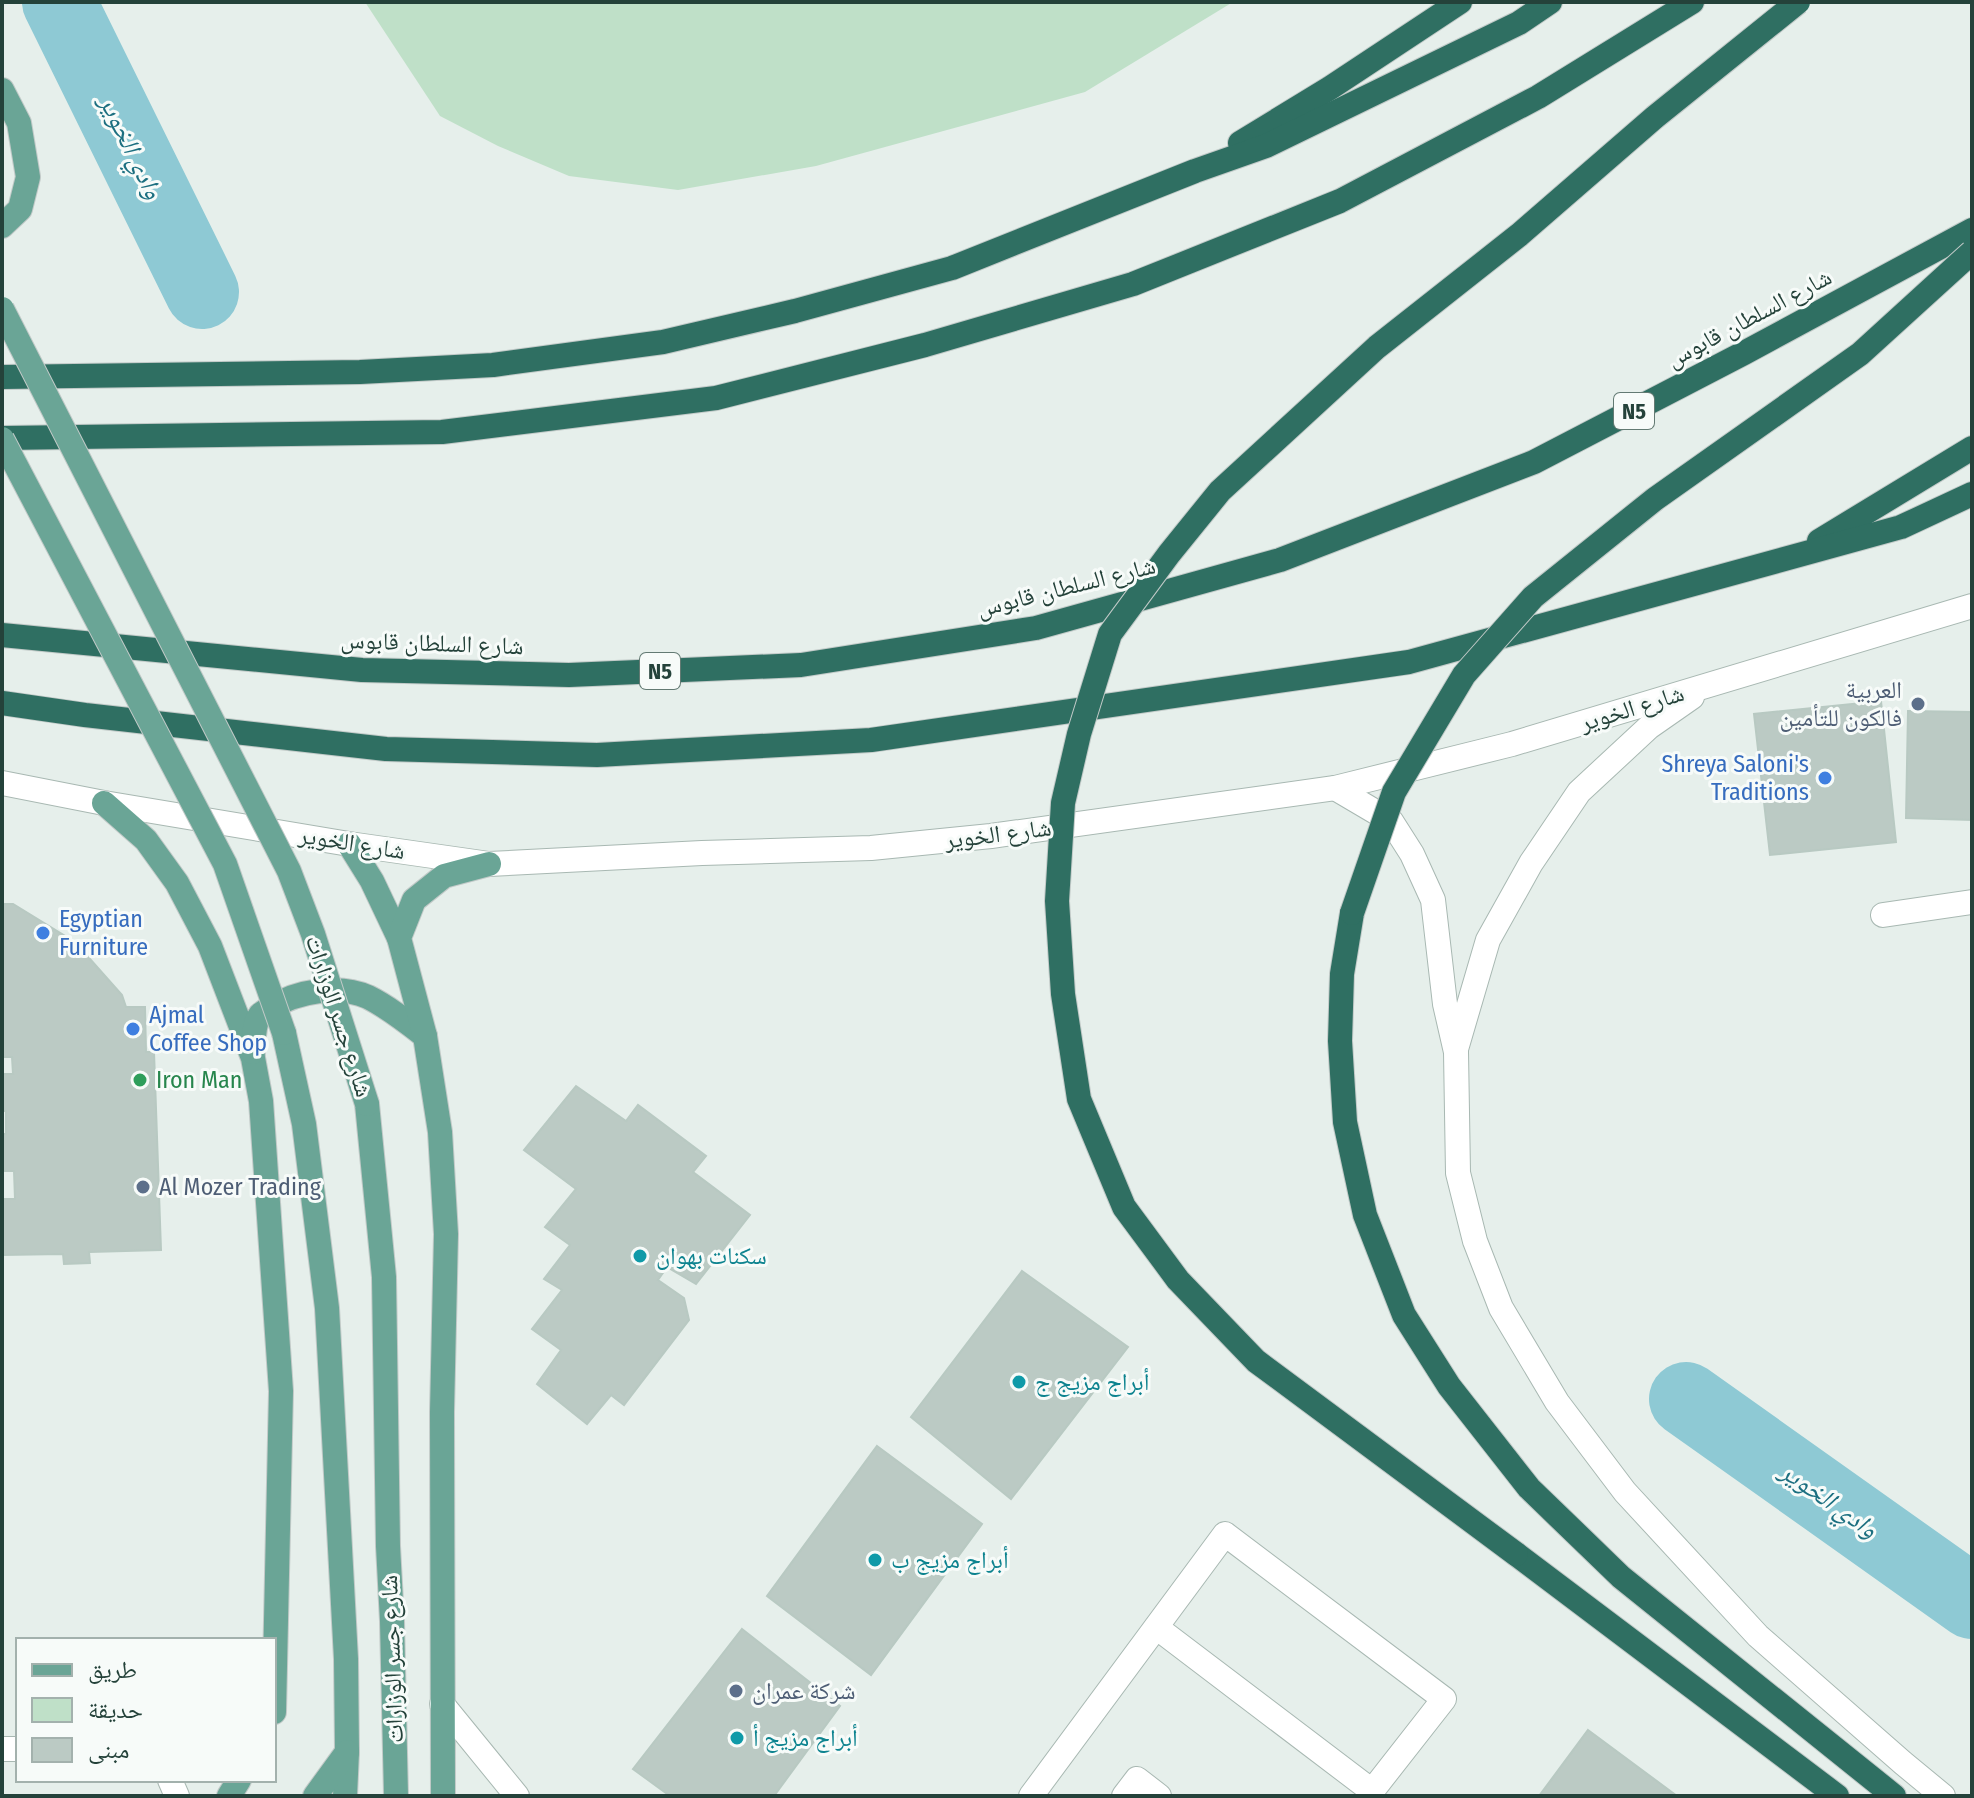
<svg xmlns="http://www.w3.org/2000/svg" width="1974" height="1798" font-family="'Fira Sans Condensed','Noto Naskh Arabic',sans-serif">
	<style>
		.green { fill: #bfe0c8 }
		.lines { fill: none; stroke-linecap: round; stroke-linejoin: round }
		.river { stroke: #8ec9d4; stroke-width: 74 }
		.building { fill: #bbcac4; stroke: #b8c9c2; stroke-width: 2 }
		.minor-casing { stroke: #a8b8b2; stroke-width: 26 }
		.major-casing { stroke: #c2cac8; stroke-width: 26 }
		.highway-casing { stroke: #c2cac8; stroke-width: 26 }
		.minor { stroke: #fff; stroke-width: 24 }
		.major { stroke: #6aa596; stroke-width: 24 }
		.highway { stroke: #2f6f62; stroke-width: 24 }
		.major-bridge-casing { stroke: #c2cac8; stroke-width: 26; stroke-linecap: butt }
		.highway-bridge-casing { stroke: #c2cac8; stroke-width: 26; stroke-linecap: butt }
		.major-bridge { stroke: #6aa596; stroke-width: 24 }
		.highway-bridge { stroke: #2f6f62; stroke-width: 24 }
		.service-dot { fill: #5c6f8a; stroke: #f7fbf9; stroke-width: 3 }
		.shop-dot { fill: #3f7fe0; stroke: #f7fbf9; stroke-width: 3 }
		.leisure-dot { fill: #2e9e5b; stroke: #f7fbf9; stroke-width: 3 }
		.culture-dot { fill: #0f9aa8; stroke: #f7fbf9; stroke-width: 3 }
		.labels { text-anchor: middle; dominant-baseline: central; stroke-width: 6; stroke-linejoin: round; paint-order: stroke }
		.shield { fill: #f7fbf9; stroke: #637a73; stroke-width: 2 }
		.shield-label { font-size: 22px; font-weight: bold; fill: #24423a }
		.street-label { font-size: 24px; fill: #24423a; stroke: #f7fbf9 }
		.service-label { font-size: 24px; fill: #4e5e75; stroke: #f7fbf9; text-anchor: start }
		.shop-label { font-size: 24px; fill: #366cbe; stroke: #f7fbf9; text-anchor: start }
		.leisure-label { font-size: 24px; fill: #27864d; stroke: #f7fbf9; text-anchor: start }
		.culture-label { font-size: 24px; fill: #0d838f; stroke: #f7fbf9; text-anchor: start }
		.water-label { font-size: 26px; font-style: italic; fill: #1c6f80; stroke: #f7fbf9 }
	</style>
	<rect width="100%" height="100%" fill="#e6efeb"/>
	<polygon class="green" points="365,2 1233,2 1085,92 816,166 678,190 569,176 498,146 440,116"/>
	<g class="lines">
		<g class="river">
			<polyline points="59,2 202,292"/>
			<polyline points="1686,1399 1972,1602"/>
		</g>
	</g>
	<g class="building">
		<polygon points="1881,701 1896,842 1770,855 1754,714"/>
		<polygon points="1908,711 1972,712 1972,820 1906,818"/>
		<polygon points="2,904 13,904 75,942 122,995 126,1007 145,1007 146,1052 154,1052 161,1250 89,1252 90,1263 64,1264 63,1254 2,1255 2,1199 15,1199 14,1171 2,1171 2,1134 6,1134 6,1111 2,1111 2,1074 13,1074 12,1057 2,1057"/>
		<polygon points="576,1086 626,1121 638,1105 706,1156 693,1172 750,1215 696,1284 667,1267 658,1280 684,1298 689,1320 624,1405 611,1395 587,1424 537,1384 561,1350 532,1329 562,1290 544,1279 570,1245 545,1227 576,1189 524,1150"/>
		<polygon points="1022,1271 1128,1347 1011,1499 911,1417"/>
		<polygon points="877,1446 982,1524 871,1675 767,1596"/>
		<polygon points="742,1629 840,1706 774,1796 670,1796 633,1769"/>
		<polygon points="1588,1730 1677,1796 1539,1796"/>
	</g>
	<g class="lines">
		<g class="minor-casing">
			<g id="minor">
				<polyline points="2,783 104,803 349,844 489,864 702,853 871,848 991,836 1335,788 1512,744 1972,606"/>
				<polyline points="1335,788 1391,821 1412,854 1433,900 1445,1004 1456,1052 1458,1173 1475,1241 1501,1308 1557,1402 1625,1492 1758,1636 1903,1763 1943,1796"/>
				<polyline points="1883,915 1972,902"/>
				<polyline points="1456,1049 1488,940 1531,863 1579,792 1649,727 1692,697"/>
				<polyline points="442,1704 517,1796"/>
				<polyline points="2,1749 18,1749"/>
				<polyline points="170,1780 177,1796"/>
				<polyline points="1031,1796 1225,1534 1444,1699 1372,1791 1156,1627"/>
				<polyline points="1124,1796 1137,1779 1159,1796"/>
			</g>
		</g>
		<g class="major-casing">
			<g id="major">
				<polyline points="2,90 19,123 28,177 20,209 2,226"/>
				<polyline points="104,803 146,840 177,883 210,946 253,1058 261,1101 281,1391 274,1712"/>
				<polyline points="349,844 372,881 399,938"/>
				<polyline points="284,1033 304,1124 327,1308 346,1659 347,1752 345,1796"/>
				<path d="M253,1052C254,1041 253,1024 260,1015C263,1012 267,1010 271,1008C296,991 339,984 368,997C388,1007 407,1022 425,1036"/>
				<polyline points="367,1104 384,1277 388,1546 392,1621 396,1796"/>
				<polyline points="229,1796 239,1780"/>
				<polyline points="315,1796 347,1752"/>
				<polyline points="443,1796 442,1412 446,1234 440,1132 425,1036 399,938 414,900 444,876 489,864"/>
			</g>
		</g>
		<g class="highway-casing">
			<g id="highway">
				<polyline points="1240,143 1330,88 1460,2"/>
				<polyline points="2,377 360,372 493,365 663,342 795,311 952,268 1195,171 1266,146 1519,23 1550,2"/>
				<polyline points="2,438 442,432 716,398 925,345 1133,284 1340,201 1538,97 1692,2"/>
				<polyline points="1819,541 1972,448"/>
				<polyline points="2,635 362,670 569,675 801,665 1036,628 1280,560 1534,462 1744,353 1972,230"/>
				<polyline points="2,703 85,715 386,749 597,755 871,740 1409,662 1901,527 1972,494"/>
				<polyline points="1352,913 1342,974 1340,1041 1345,1122 1365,1215 1404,1315 1449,1386 1529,1488 1621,1577 1894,1796"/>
				<polyline points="1516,1554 1837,1796"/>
			</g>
		</g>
		<use href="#minor" class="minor"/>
		<use href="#major" class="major"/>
		<use href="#highway" class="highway"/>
		<g class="major-bridge-casing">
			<g id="major-bridge">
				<polyline points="2,309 289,871 313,934 367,1104"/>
				<polyline points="2,439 225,864 284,1033"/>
			</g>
		</g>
		<g class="highway-bridge-casing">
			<g id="highway-bridge">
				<polyline points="1352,913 1394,792 1464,675 1533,597 1655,499 1860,354 1972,252"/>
				<polyline points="1516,1554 1256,1361 1178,1280 1124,1207 1079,1099 1063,994 1057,901 1063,803 1079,734 1110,634 1169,554 1220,491 1377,347 1519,235 1655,117 1798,2"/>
			</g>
		</g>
		<use href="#major-bridge" class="major-bridge"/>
		<use href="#highway-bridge" class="highway-bridge"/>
	</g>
	<g class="service-dot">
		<circle cx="1918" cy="704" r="8"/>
		<circle cx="143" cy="1187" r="8"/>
		<circle cx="736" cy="1691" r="8"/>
	</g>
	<g class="shop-dot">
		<circle cx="1825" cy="778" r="8"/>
		<circle cx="43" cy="933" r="8"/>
		<circle cx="133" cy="1029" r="8"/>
	</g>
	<circle class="leisure-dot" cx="140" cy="1080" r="8"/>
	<g class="culture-dot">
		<circle cx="640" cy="1256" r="8"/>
		<circle cx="1019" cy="1382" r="8"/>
		<circle cx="875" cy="1560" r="8"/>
		<circle cx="737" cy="1738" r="8"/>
	</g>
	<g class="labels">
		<g class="shield">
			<rect x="1614" y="393" width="40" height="36" rx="6"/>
			<rect x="640" y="653" width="40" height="36" rx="6"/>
		</g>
		<g class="shield-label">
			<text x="1634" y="411">N5</text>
			<text x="660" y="671">N5</text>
		</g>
		<g class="street-label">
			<text transform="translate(1749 318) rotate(-28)">شارع السلطان قابوس</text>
			<text transform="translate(1066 587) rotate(-14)">شارع السلطان قابوس</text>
			<text transform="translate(432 643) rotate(2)">شارع السلطان قابوس</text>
			<text transform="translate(1632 708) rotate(-17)">شارع الخوير</text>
			<text transform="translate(998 834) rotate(-7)">شارع الخوير</text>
			<text transform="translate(352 843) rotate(9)">شارع الخوير</text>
			<text transform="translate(339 1016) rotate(72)">شارع جسر الوزارات</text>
			<text transform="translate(392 1659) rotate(-92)">شارع جسر الوزارات</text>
		</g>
		<g class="service-label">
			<text x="1902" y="690" text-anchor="end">العربية<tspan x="1902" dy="28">فالكون للتأمين</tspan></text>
			<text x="159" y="1187">Al Mozer Trading</text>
			<text x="752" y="1691">شركة عمران</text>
		</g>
		<g class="shop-label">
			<text x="1809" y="764" text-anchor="end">Shreya Saloni's<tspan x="1809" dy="28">Traditions</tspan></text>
			<text x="59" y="919">Egyptian<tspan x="59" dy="28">Furniture</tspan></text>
			<text x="149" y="1015">Ajmal<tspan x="149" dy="28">Coffee Shop</tspan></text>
		</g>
		<g class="leisure-label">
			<text x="156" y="1080">Iron Man</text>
		</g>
		<g class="culture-label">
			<text x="656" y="1256">سكنات بهوان</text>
			<text x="1035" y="1382">أبراج مزيج ج</text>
			<text x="891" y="1560">أبراج مزيج ب</text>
			<text x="753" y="1738">أبراج مزيج أ</text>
		</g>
		<g class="water-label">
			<text transform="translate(131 147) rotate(64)">وادي الخوير</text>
			<text transform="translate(1829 1500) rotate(35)">وادي الخوير</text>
		</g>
	</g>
	<rect width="1974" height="1798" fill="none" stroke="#24423a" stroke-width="8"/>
	<rect x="16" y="1638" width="260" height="144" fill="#f7fbf9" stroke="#a3b1ad" stroke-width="2"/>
	<rect x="32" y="1664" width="40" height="12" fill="#6aa596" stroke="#a3b1ad" stroke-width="2"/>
	<text x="88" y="1678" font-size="24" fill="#24423a">طريق</text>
	<rect x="32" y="1698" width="40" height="24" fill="#bfe0c8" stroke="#a3b1ad" stroke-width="2"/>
	<text x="88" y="1718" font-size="24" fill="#24423a">حديقة</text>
	<rect x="32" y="1738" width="40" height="24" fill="#bbcac4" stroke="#a3b1ad" stroke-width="2"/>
	<text x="88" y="1758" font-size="24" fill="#24423a">مبنى</text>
</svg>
